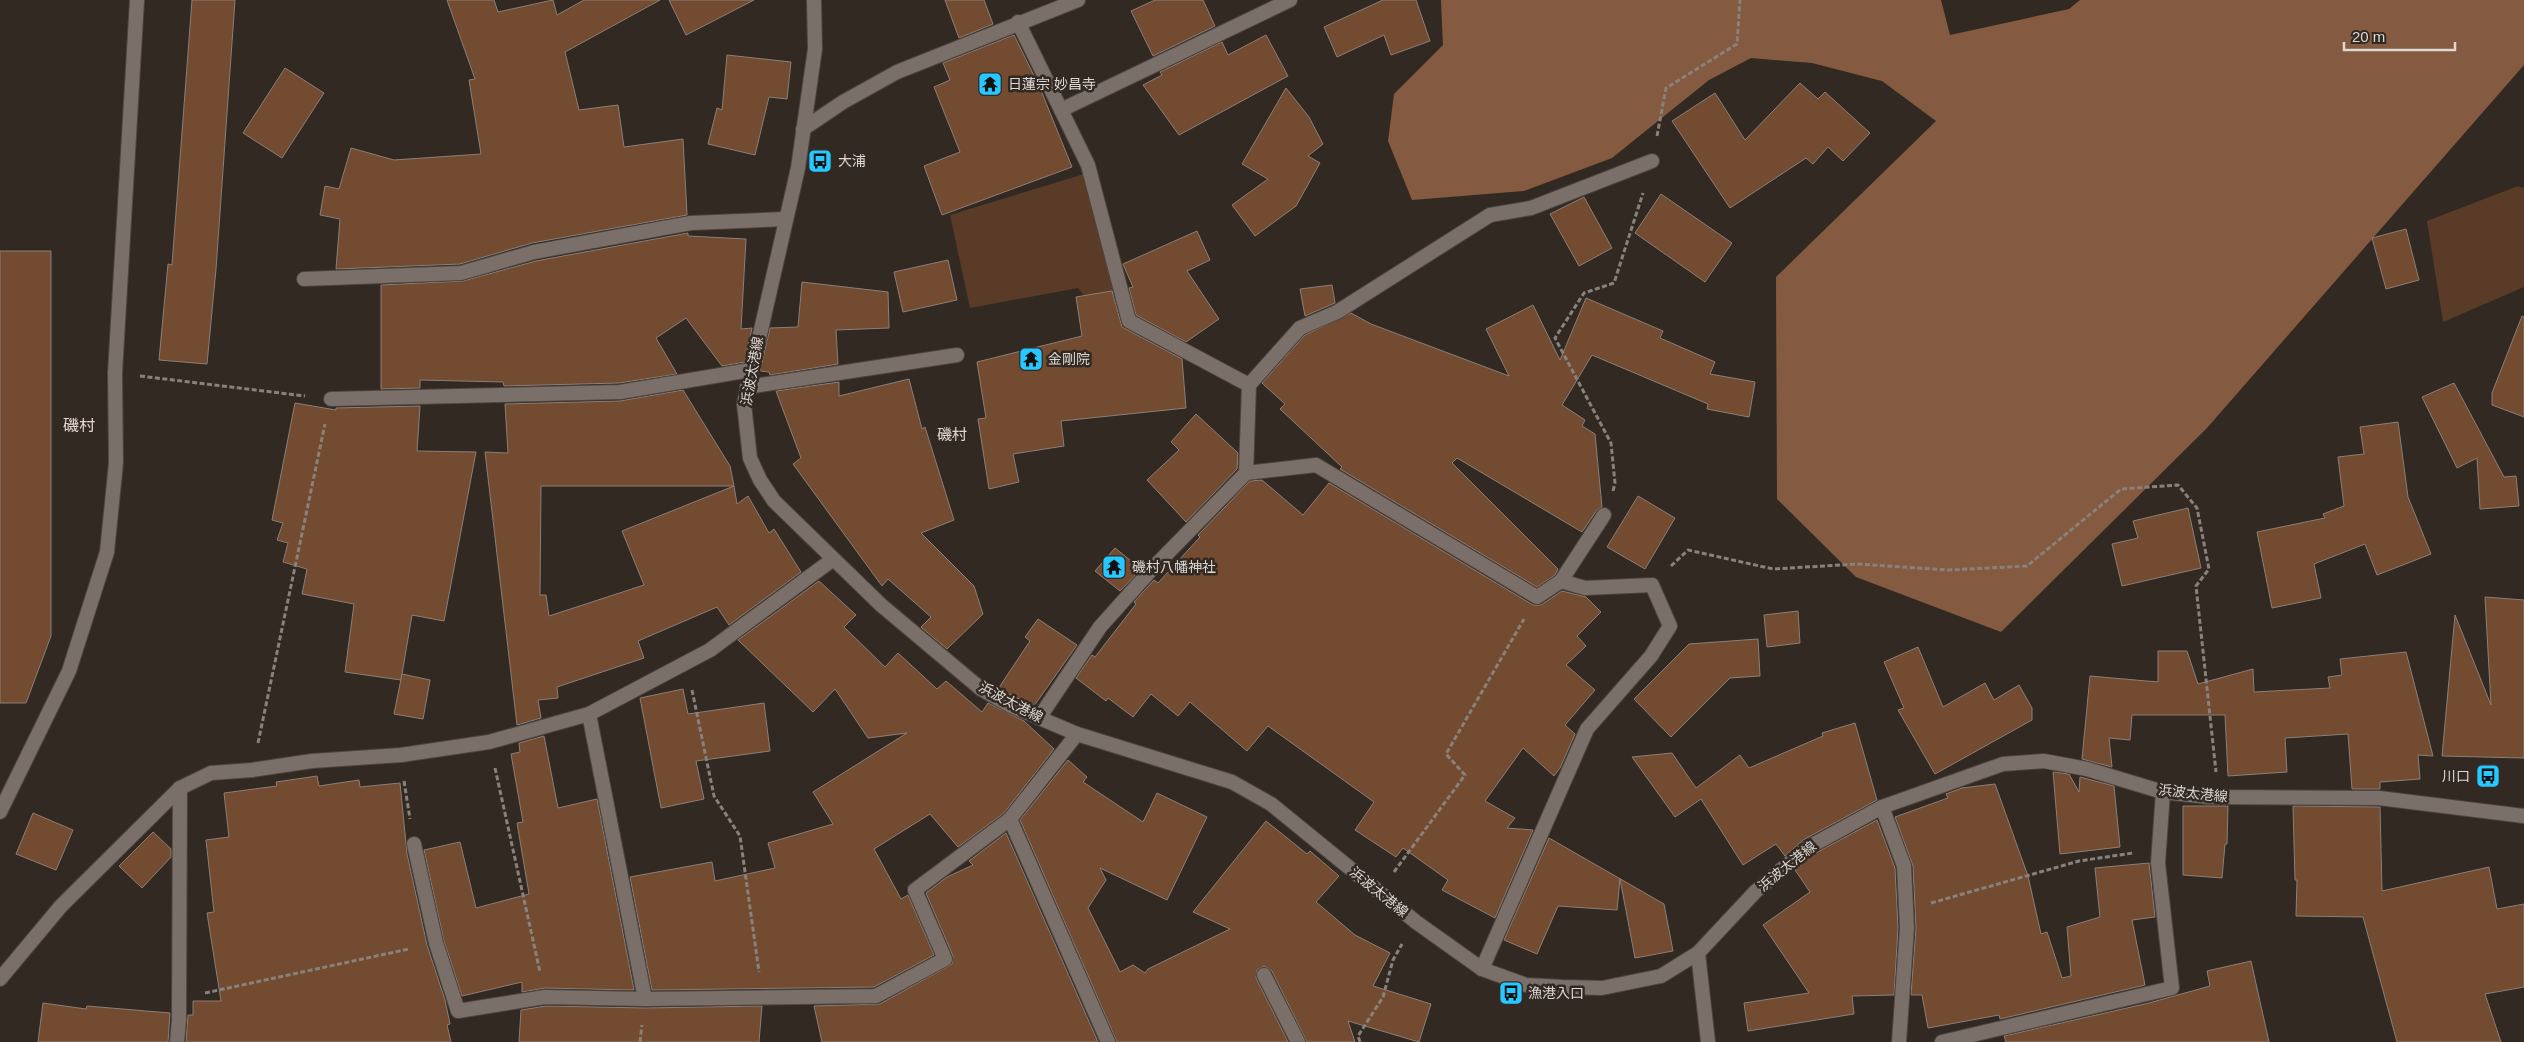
<svg xmlns="http://www.w3.org/2000/svg" width="2524" height="1042" font-family="Helvetica,'Noto Sans JP',sans-serif">
	<style>
		.green { fill: #5a3b27 }
		.forest { fill: #845b40 }
		.building { fill: #724b30; stroke: #8b7f78 }
		.lines { fill: none; stroke-linecap: round; stroke-linejoin: round }
		.service-casing { stroke: #4d4540; stroke-width: 16 }
		.minor-casing { stroke: #4d4540; stroke-width: 16 }
		.secondary-casing { stroke: #4d4540; stroke-width: 16 }
		.path { stroke: #89817c; stroke-width: 3; stroke-dasharray: 5 2.5; stroke-linecap: butt }
		.service { stroke: #7b7069; stroke-width: 14 }
		.minor { stroke: #7b7069; stroke-width: 14 }
		.secondary { stroke: #7b7069; stroke-width: 14 }
		.labels { text-anchor: middle; dominant-baseline: central; stroke-width: 5; stroke-linejoin: round; paint-order: stroke }
		.poi-label { font-size: 14px; fill: #ded8d4; stroke: #332923; text-anchor: start }
		.street-label { font-size: 14px; fill: #ded8d4; stroke: #332923 }
		.neighbourhood-label { font-size: 15px; fill: #e4d7cf; stroke: #332923 }
		.quarter-label { font-size: 16px; fill: #e4d7cf; stroke: #332923 }
	</style>
	<rect width="100%" height="100%" fill="#332923"/>
	<g class="green">
		<polygon points="1084,174 1115,294 1088,301 1078,288 970,308 950,215"/>
		<polygon points="2518,186 2524,188 2524,287 2443,322 2427,221"/>
	</g>
	<polygon class="forest" points="1441,0 1941,0 1950,35 2069,9 2080,0 2524,0 2524,65 2207,428 2001,632 1856,577 1777,499 1776,277 1936,121 1882,81 1812,63 1751,58 1709,80 1612,158 1524,191 1412,200 1388,141 1394,94 1443,45"/>
	<g class="building">
		<polygon points="192,0 235,0 216,269 207,364 159,360 168,264 172,265"/>
		<polygon points="447,0 494,0 498,12 553,0 557,15 584,0 660,0 565,52 579,110 618,105 624,147 683,139 687,215 532,243 460,264 336,269 340,219 320,215 325,186 339,189 351,148 394,160 481,154 469,80 475,79"/>
		<polygon points="669,0 754,0 686,35"/>
		<polygon points="945,0 984,0 993,24 959,38"/>
		<polygon points="1155,0 1203,0 1215,26 1153,56 1131,11"/>
		<polygon points="1383,0 1416,0 1430,41 1391,55 1384,35 1337,57 1324,27"/>
		<polygon points="1014,35 1040,88 1072,167 942,215 924,166 960,152 934,87 950,80 943,63"/>
		<polygon points="1266,35 1288,76 1179,135 1143,85 1162,75 1160,72 1222,42 1228,55"/>
		<polygon points="727,55 791,62 787,99 769,97 755,155 708,144 717,108 722,110"/>
		<polygon points="285,68 324,93 282,158 243,133"/>
		<polygon points="1800,83 1818,99 1825,92 1870,133 1843,161 1828,147 1813,164 1806,158 1730,208 1672,121 1715,93 1745,140"/>
		<polygon points="1286,88 1309,117 1323,144 1308,156 1320,163 1296,206 1255,236 1232,205 1268,179 1242,164"/>
		<polygon points="1661,194 1732,243 1705,282 1635,233"/>
		<polygon points="1584,197 1612,248 1579,266 1550,214"/>
		<polygon points="2406,229 2419,280 2386,289 2372,238"/>
		<polygon points="1197,231 1210,260 1187,271 1219,319 1186,342 1136,315 1129,288 1133,287 1123,264"/>
		<polygon points="688,233 688,236 746,239 741,329 752,328 745,362 722,366 686,318 656,338 677,374 619,383 504,386 503,382 420,380 420,388 381,389 381,285 463,281 536,261"/>
		<polygon points="0,251 51,251 51,636 26,703 0,703"/>
		<polygon points="948,260 957,300 903,312 894,272"/>
		<polygon points="802,282 888,292 889,328 836,330 838,364 770,375 769,372 760,371 770,328 798,327"/>
		<polygon points="1332,285 1335,303 1305,316 1300,289"/>
		<polygon points="1112,291 1122,327 1182,359 1186,408 1061,421 1064,446 1013,454 1019,482 989,489 978,419 986,418 977,362 1082,336 1076,297"/>
		<polygon points="1586,298 1663,331 1660,338 1715,362 1710,374 1755,382 1749,417 1707,409 1708,404 1592,355 1562,405 1585,420 1582,426 1595,434 1602,507 1597,510 1582,532 1457,458 1452,463 1558,569 1555,575 1537,587 1340,469 1342,467 1280,409 1285,404 1262,383 1305,335 1351,313 1371,324 1509,376 1486,329 1533,305 1560,360"/>
		<polygon points="2522,316 2524,317 2524,417 2492,405 2492,393"/>
		<polygon points="909,379 922,429 925,427 954,520 921,533 974,586 983,614 947,649 921,627 931,617 888,579 882,586 793,464 801,458 776,391 839,382 839,396"/>
		<polygon points="2454,383 2504,477 2516,476 2519,506 2480,509 2477,458 2457,468 2422,397"/>
		<polygon points="683,390 730,466 734,486 541,486 540,595 546,595 549,616 644,585 622,531 734,486 737,504 748,496 769,533 774,529 801,572 729,625 717,607 638,641 644,658 557,687 558,698 538,700 541,718 517,725 485,452 508,453 505,404 620,401"/>
		<polygon points="295,403 336,410 336,408 420,406 417,451 476,452 444,621 412,615 401,680 345,672 354,604 302,594 307,569 283,562 288,543 277,540 283,523 272,520"/>
		<polygon points="1196,414 1238,453 1237,469 1186,522 1147,480 1179,450 1171,442"/>
		<polygon points="2398,422 2408,497 2431,554 2377,575 2365,544 2314,564 2321,598 2272,608 2257,532 2325,518 2323,514 2344,506 2338,457 2364,454 2360,427"/>
		<polygon points="1262,480 1303,515 1329,483 1533,605 1541,605 1562,591 1586,597 1601,612 1577,636 1586,646 1566,665 1595,690 1565,725 1575,734 1560,768 1554,776 1523,748 1485,801 1515,818 1507,828 1533,830 1495,918 1442,890 1448,880 1403,848 1396,857 1355,830 1374,802 1268,726 1247,751 1190,702 1178,716 1151,694 1133,717 1108,698 1106,701 1076,678 1092,655 1095,657 1136,604 1134,602 1154,580 1158,583 1200,537 1198,535 1250,481"/>
		<polygon points="1638,496 1675,518 1645,569 1607,547"/>
		<polygon points="2188,508 2201,568 2122,586 2112,544 2138,538 2133,521"/>
		<polygon points="1115,548 1141,569 1120,591 1095,571"/>
		<polygon points="819,581 856,615 844,627 885,667 898,653 937,689 946,681 982,712 988,703 1024,721 1054,749 1004,813 958,847 930,814 874,849 901,899 908,895 934,955 874,987 652,990 630,877 712,862 715,881 775,868 768,843 833,824 813,792 907,733 868,738 835,689 813,712 738,640"/>
		<polygon points="2485,597 2524,600 2524,758 2442,756 2455,615 2491,705"/>
		<polygon points="1798,611 1800,643 1767,647 1764,615"/>
		<polygon points="1038,619 1077,645 1034,706 998,689 1030,641 1025,637"/>
		<polygon points="1758,639 1760,676 1730,678 1671,737 1634,699 1689,644"/>
		<polygon points="1918,647 1943,707 1985,683 1994,700 2019,685 2032,708 2032,720 1935,774 1898,710 1904,708 1884,662"/>
		<polygon points="2158,651 2187,651 2198,684 2253,669 2254,692 2330,688 2328,677 2342,675 2340,659 2406,652 2433,756 2418,755 2420,779 2380,782 2380,789 2352,789 2348,734 2285,738 2287,772 2228,776 2225,715 2132,715 2130,740 2109,738 2112,767 2082,759 2090,676 2158,682"/>
		<polygon points="402,674 430,680 423,719 394,714"/>
		<polygon points="683,689 688,714 764,703 770,751 696,761 704,799 661,808 640,698"/>
		<polygon points="1855,723 1877,800 1803,840 1785,856 1776,844 1743,865 1701,799 1675,817 1632,757 1672,753 1696,788 1740,755 1749,768 1823,736 1822,733"/>
		<polygon points="544,736 558,808 597,799 634,990 545,988 522,992 522,982 462,996 444,941 424,850 460,842 476,908 529,894 517,823 523,822 511,754 520,752 519,743"/>
		<polygon points="1068,760 1087,777 1083,782 1143,822 1157,793 1207,817 1167,900 1100,868 1106,880 1088,908 1120,972 1133,965 1145,973 1148,969 1230,929 1193,912 1266,821 1307,854 1310,851 1339,876 1316,902 1355,935 1390,953 1373,986 1431,1004 1419,1042 1348,1021 1355,1042 1307,1042 1272,971 1264,966 1257,970 1256,978 1288,1042 1117,1042 1020,820"/>
		<polygon points="2053,772 2069,774 2079,792 2080,777 2114,786 2120,847 2060,854"/>
		<polygon points="317,776 319,786 359,780 360,787 400,783 407,854 427,945 445,1000 450,1024 447,1025 451,1042 186,1042 188,1015 193,1015 193,1001 221,1001 207,913 214,912 206,840 229,837 224,793 277,786 276,782"/>
		<polygon points="1995,784 2028,876 2041,934 2047,932 2062,978 2071,976 2067,927 2100,917 2095,868 2149,863 2155,917 2132,920 2145,985 2000,1019 1999,1015 1928,1028 1922,995 1911,995 1916,928 1913,866 1895,817 1948,798 1946,794 1962,788"/>
		<polygon points="2183,806 2228,806 2227,844 2225,844 2222,878 2183,875"/>
		<polygon points="2293,806 2380,807 2382,891 2489,867 2497,909 2524,904 2524,987 2485,994 2501,1042 2397,1042 2363,917 2296,916 2297,880 2295,880"/>
		<polygon points="33,813 73,830 56,870 16,854"/>
		<polygon points="1877,820 1895,868 1898,928 1894,995 1852,996 1854,1014 1748,1031 1744,1003 1809,993 1763,925 1810,892 1795,870 1812,855"/>
		<polygon points="153,832 171,849 171,857 142,888 119,866"/>
		<polygon points="1006,833 1098,1042 822,1042 814,1006 880,1004 952,964 953,956 926,893 947,877 973,865 969,861"/>
		<polygon points="1549,838 1664,904 1673,951 1635,958 1620,879 1617,910 1558,906 1537,954 1504,940"/>
		<polygon points="2251,961 2269,1042 2006,1042 2004,1036 2149,1003 2210,986 2207,971"/>
		<polygon points="43,1003 86,1009 87,1006 170,1013 168,1042 38,1042"/>
		<polygon points="546,1006 645,1008 762,1006 759,1042 519,1042 521,1010"/>
	</g>
	<g class="lines">
		<g class="service-casing">
			<g id="service">
				<polyline points="1018,22 1088,165 1129,321 1249,385 1246,473 1151,570 1100,627 1039,718"/>
				<polyline points="1061,110 1290,0"/>
				<polyline points="304,279 461,273 534,252 691,223 785,219"/>
				<polyline points="747,387 957,355"/>
				<polyline points="331,399 620,392 750,370"/>
				<polyline points="1246,473 1316,465 1537,597 1561,581 1604,515"/>
				<polyline points="1882,807 1904,866 1907,928 1899,1042"/>
				<polyline points="1010,819 1108,1042"/>
				<polyline points="414,844 436,943 458,1011 545,997 645,999 876,996 945,959 915,890 1010,819 1077,734"/>
				<polyline points="1482,969 1587,729 1651,656 1670,626 1652,585 1585,588 1561,581"/>
				<polyline points="177,1042 179,1020 180,788"/>
				<polyline points="1942,1042 2172,988 2158,863 2163,792"/>
			</g>
		</g>
		<g class="minor-casing">
			<g id="minor">
				<polyline points="803,129 843,102 897,72 1078,0"/>
				<polyline points="1249,385 1300,328 1337,312 1490,215 1531,208 1652,161"/>
				<polyline points="589,714 645,999"/>
				<polyline points="0,812 69,671 107,552 116,463 115,373 137,0"/>
				<polyline points="1698,953 1708,1042"/>
				<polyline points="1264,975 1298,1042"/>
				<polyline points="0,979 61,906 180,788 211,773 252,770 312,761 401,755 489,742 589,714 710,650 832,560"/>
			</g>
		</g>
		<g class="secondary-casing">
			<polyline id="secondary" points="814,0 815,49 798,168 744,404 750,458 760,480 774,501 881,605 981,689 1009,705 1077,734 1232,782 1271,804 1416,922 1482,969 1526,985 1563,987 1602,988 1661,976 1698,953 1756,891 1807,848 1882,807 2003,764 2044,761 2087,769 2163,792 2209,797 2379,798 2524,816"/>
		</g>
		<g class="path">
			<polyline points="1657,136 1666,88 1737,44 1740,0"/>
			<polyline points="140,376 305,396"/>
			<polyline points="1613,491 1615,483 1611,443 1555,338 1584,293 1614,283 1643,193"/>
			<polyline points="1671,566 1688,550 1773,569 1858,564 1948,570 2027,566 2121,489 2178,485 2197,508 2209,569 2196,586 2216,772"/>
			<polyline points="692,690 714,796 740,836 759,972"/>
			<polyline points="258,743 325,424"/>
			<polyline points="495,768 540,972"/>
			<polyline points="404,781 410,819"/>
			<polyline points="1394,872 1465,775 1446,754 1524,619"/>
			<polyline points="1931,903 2079,861 2133,853"/>
			<polyline points="205,993 409,949"/>
			<polyline points="640,1042 642,1025"/>
			<polyline points="1360,1042 1358,1036 1383,997 1393,960 1402,944"/>
		</g>
		<use href="#service" class="service"/>
		<use href="#minor" class="minor"/>
		<use href="#secondary" class="secondary"/>
	</g>
	<defs>
		<g id="temple-square" transform="scale(1.25)"><rect x="-9" y="-9" width="18" height="18" rx="4" fill="#27c8ff" stroke="#332923"/><path d="M0-6L5-2H3V0L6.5 2.5H4V6H1.5V3h-3V6H-4V2.5H-6.5L-3 0V-2H-5Z" fill="#111"/></g>
		<g id="bus-square" transform="scale(1.25)"><rect x="-9" y="-9" width="18" height="18" rx="4" fill="#27c8ff" stroke="#332923"/><path d="M-5-6H5V4H4V6H2V4H-2V6H-4V4H-5ZM-3.5-4V0h7V-4ZM-3.5 1.2v1.5H-2V1.2ZM2 1.2v1.5H3.5V1.2Z" fill="#111"/></g>
	</defs>
	<g fill-rule="evenodd">
		<use href="#temple-square" x="990" y="84"/>
		<use href="#bus-square" x="820" y="161"/>
		<use href="#temple-square" x="1031" y="359"/>
		<use href="#temple-square" x="1114" y="567"/>
		<use href="#bus-square" x="2488" y="776"/>
		<use href="#bus-square" x="1511" y="993"/>
	</g>
	<g class="labels">
		<g class="poi-label">
			<text x="1008" y="84">日蓮宗 妙昌寺</text>
			<text x="838" y="161">大浦</text>
			<text x="1048" y="359">金剛院</text>
			<text x="1132" y="567">磯村八幡神社</text>
			<text x="2470" y="776" text-anchor="end">川口</text>
			<text x="1528" y="993">漁港入口</text>
		</g>
		<g class="street-label">
			<text transform="translate(752 371) rotate(-80)">浜波太港線</text>
			<text transform="translate(1011 702) rotate(28)">浜波太港線</text>
			<text transform="translate(2193 793) rotate(6)">浜波太港線</text>
			<text transform="translate(1787 866) rotate(-39)">浜波太港線</text>
			<text transform="translate(1379 892) rotate(39)">浜波太港線</text>
		</g>
		<g class="neighbourhood-label">
			<text x="952" y="434">磯村</text>
		</g>
		<g class="quarter-label">
			<text x="79" y="425">磯村</text>
		</g>
	</g>
	<path d="M2344 42v8h111v-8" fill="none" stroke="#ded8d4" stroke-width="2.5"/>
	<text x="2352" y="42" font-size="15" fill="#ded8d4" stroke="#332923" stroke-width="4" paint-order="stroke">20 m</text>
</svg>
